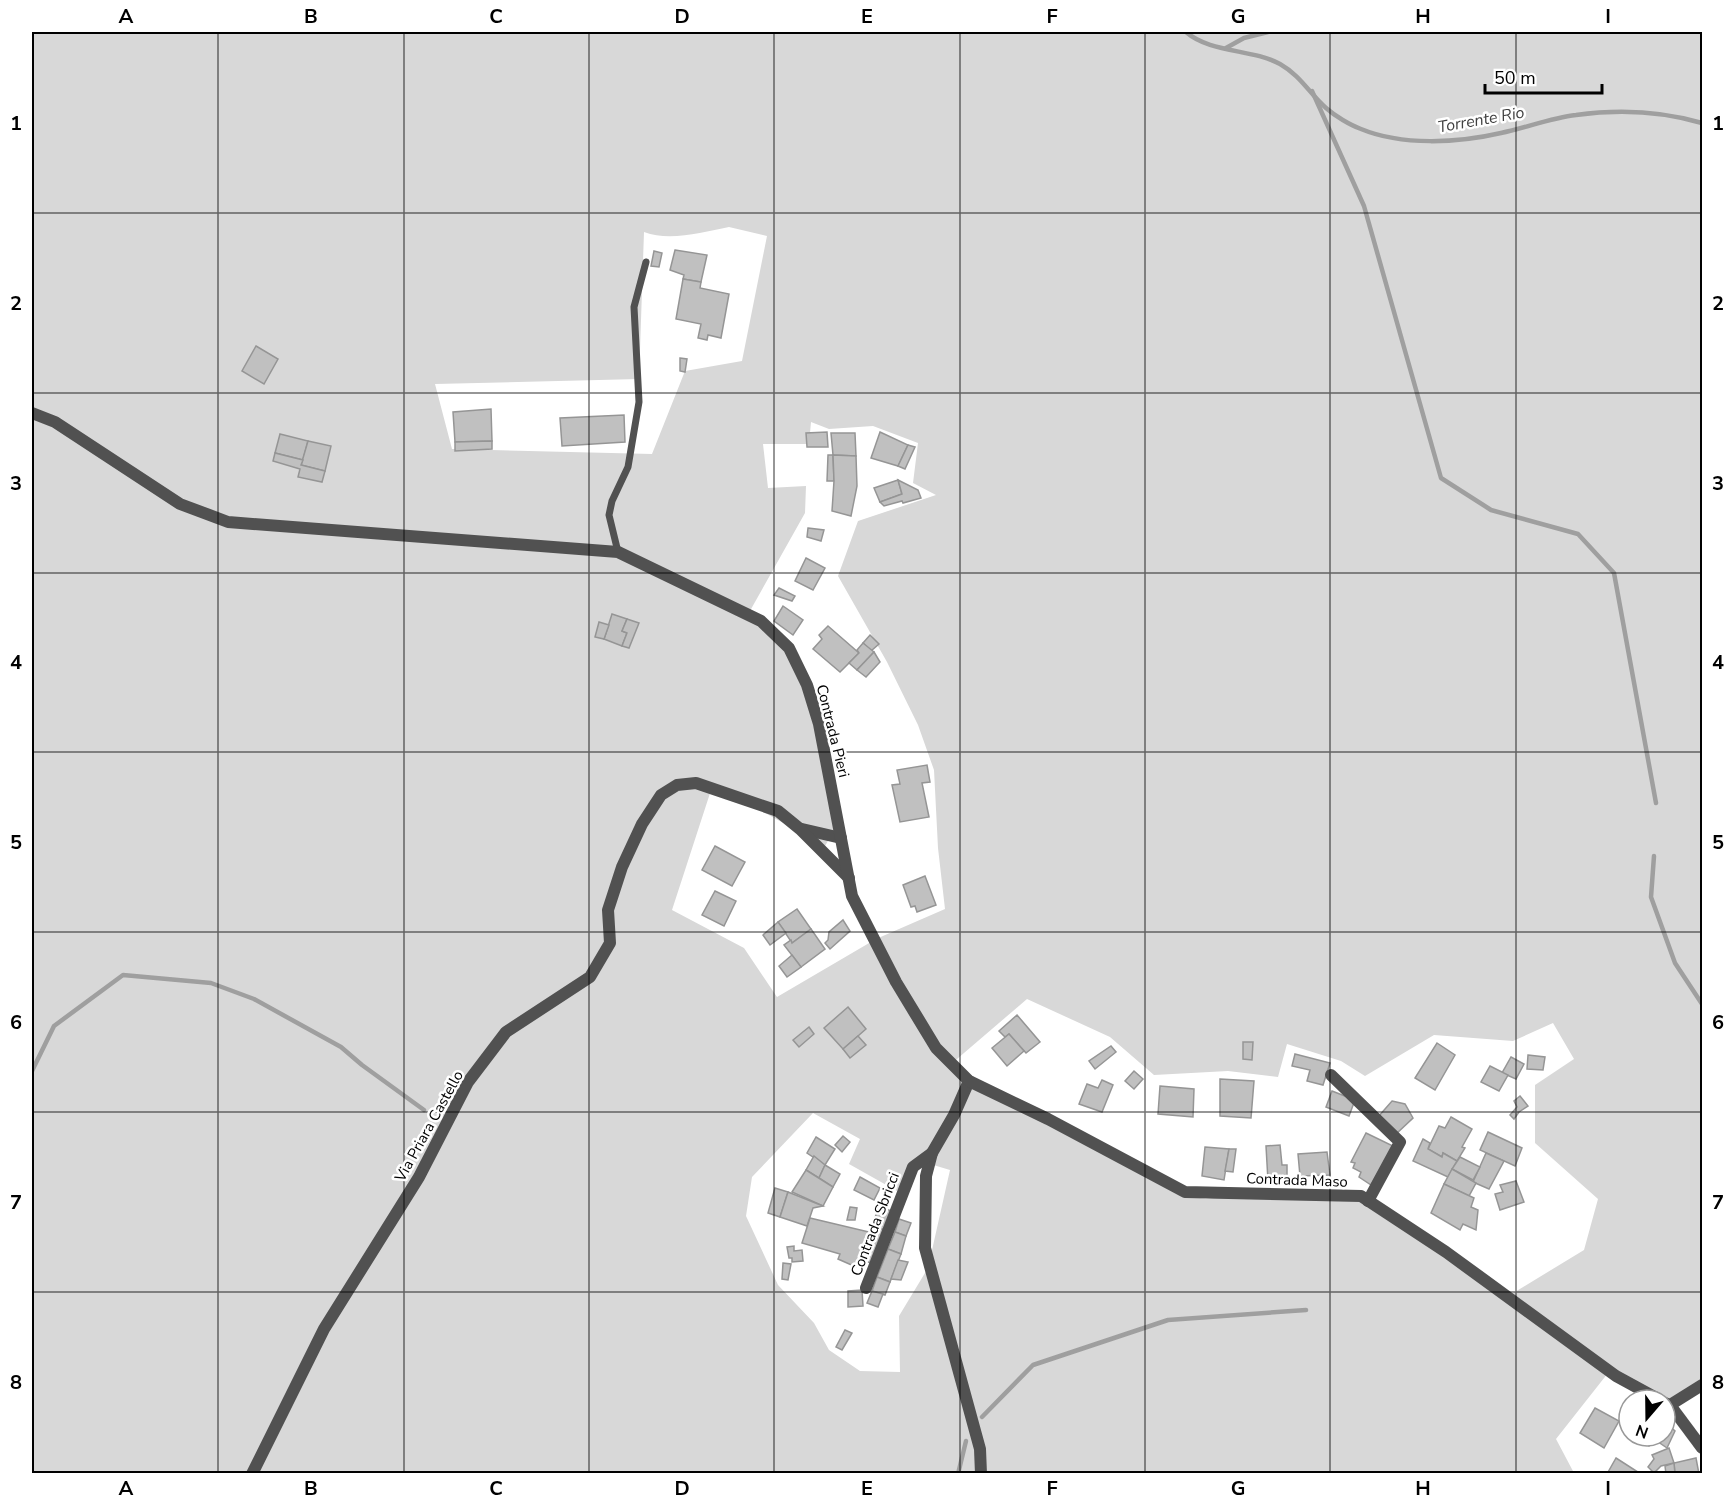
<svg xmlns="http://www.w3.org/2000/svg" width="1734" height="1505" font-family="'Nunito Sans',sans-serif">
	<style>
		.green { fill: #d8d8d8; fill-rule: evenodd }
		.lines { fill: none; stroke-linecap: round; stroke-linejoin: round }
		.stream { stroke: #9f9f9f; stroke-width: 4.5 }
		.building { fill: #c0c0c0; stroke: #959595; stroke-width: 1.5 }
		.service { stroke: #515151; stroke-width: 7 }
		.minor { stroke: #515151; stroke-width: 12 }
		.tertiary { stroke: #515151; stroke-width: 12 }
		.grid { fill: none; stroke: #000; stroke-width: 1.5; stroke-opacity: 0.55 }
		.labels { text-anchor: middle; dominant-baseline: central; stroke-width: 5; stroke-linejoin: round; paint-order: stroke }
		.street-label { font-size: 15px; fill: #000; stroke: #fff }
		.water-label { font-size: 16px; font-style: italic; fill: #404040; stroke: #fff }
		.neatline { fill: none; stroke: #000; stroke-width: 2 }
		.grid-label { font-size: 20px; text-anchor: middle; font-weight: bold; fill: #000 }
	</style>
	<rect width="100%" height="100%" fill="#fff"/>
	<path class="green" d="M32,32H1702V1387L1683,1399L1652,1400L1640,1397L1608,1373L1556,1439L1574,1473H32ZM729,227L767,236L742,361L685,371L652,454L452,449L435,384L639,379L644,232C670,242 702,232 729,227ZM811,422L829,429L873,426L918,443L913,483L936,495L858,521L838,576L887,662L918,725L934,770L938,848L945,909L876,939L777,997L744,948L672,910L713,784L825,846L838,824L803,673L779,638L746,618L805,513L806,486L768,488L763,444H809ZM1027,999L1110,1037L1154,1075L1228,1071L1278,1077L1287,1044L1341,1061L1365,1076L1434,1035L1513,1041L1553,1023L1574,1059L1535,1085V1143L1598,1199L1584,1250L1505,1298L1358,1198L1267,1192L1206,1199L1177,1194L950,1065ZM813,1113L860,1139L849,1164L897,1191L920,1161L950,1170L928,1268L899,1316L900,1372L860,1371L829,1350L814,1323L778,1285L746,1216L752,1177Z"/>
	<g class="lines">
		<g class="stream">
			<path d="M1186,32C1210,53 1253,49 1280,64C1301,76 1309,93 1326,108C1335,116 1350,125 1361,129C1402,146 1458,143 1501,133C1526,128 1550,118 1576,115C1619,109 1661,111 1702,123"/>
			<polyline points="1226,48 1244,38 1268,32"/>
			<polyline points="1312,91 1364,206 1441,478 1491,510 1578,534 1614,573 1656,803"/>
			<polyline points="1654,856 1651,897 1675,963 1702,1004"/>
			<polyline points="32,1071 54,1026 123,975 211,983 254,999 341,1047 362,1065 424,1110"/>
			<polyline points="982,1417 1033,1365 1168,1320 1306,1310"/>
			<polyline points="958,1474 966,1441"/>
		</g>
	</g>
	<g class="building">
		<polygon points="675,250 707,255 701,282 683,279 684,275 670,270"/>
		<polygon points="654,251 662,253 659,267 651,266"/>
		<polygon points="683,279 701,282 700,288 729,294 721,338 708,335 707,340 698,338 701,324 676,319"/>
		<polygon points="256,346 278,359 264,384 242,371"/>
		<polygon points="680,358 687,359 685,372 680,371"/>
		<polygon points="491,409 492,441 455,442 453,412"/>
		<polygon points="624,415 625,442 562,446 560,418"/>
		<polygon points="827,432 828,447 807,447 806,433"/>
		<polygon points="880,432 908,445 898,466 871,458"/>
		<polygon points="831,433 855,433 856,456 833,455"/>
		<polygon points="280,434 308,441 303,460 275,453"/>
		<polygon points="308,441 331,446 325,471 301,465"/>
		<polygon points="492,441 492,449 455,451 455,442"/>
		<polygon points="908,445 915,447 905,469 898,466"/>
		<polygon points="275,453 303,460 301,465 325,471 322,482 298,477 300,469 273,461"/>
		<polygon points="828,455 833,455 834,481 827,481"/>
		<polygon points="833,455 856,456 857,486 851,516 832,511 834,481"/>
		<polygon points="898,480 902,494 880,502 874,488"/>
		<polygon points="898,480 918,490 921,498 903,503 902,501 884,506 880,502 902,494"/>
		<polygon points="808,528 824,530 821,541 807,537"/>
		<polygon points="806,558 825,568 813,590 795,581"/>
		<polygon points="779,588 795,596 792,601 774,595"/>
		<polygon points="783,606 803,620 793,635 774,621"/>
		<polygon points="612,614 627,619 622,631 627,633 622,646 604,639"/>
		<polygon points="627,619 639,623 629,648 622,646 627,633 622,631"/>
		<polygon points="599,622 609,625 604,639 595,637"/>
		<polygon points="828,626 859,653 840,672 813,649 822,639 819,635"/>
		<polygon points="870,635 879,644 871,651 863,643"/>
		<polygon points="863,643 874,652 857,670 849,663 859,653 857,650"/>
		<polygon points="874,652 880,662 866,677 857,670"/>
		<polygon points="927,765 930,782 922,783 929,817 900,822 892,785 900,784 897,770"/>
		<polygon points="715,846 745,862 732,886 702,870"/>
		<polygon points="925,876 936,905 917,912 915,906 911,907 903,885"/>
		<polygon points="715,891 736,901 724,926 702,915"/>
		<polygon points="797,909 811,929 792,943 778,922"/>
		<polygon points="843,920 850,931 830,949 825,943 828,940 829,932"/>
		<polygon points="778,922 786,933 770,945 763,935"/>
		<polygon points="811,929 825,949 801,967 784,945 791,940 792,943"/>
		<polygon points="792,955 801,967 787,977 779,966"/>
		<polygon points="848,1007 866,1029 843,1049 824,1028"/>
		<polygon points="1017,1015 1040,1042 1026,1053 1009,1034 1005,1037 999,1031"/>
		<polygon points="809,1027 814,1034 799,1047 793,1040"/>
		<polygon points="1009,1034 1024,1051 1007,1066 992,1048"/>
		<polygon points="858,1036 866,1045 850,1058 843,1049"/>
		<polygon points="1243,1042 1253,1042 1252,1060 1243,1059"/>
		<polygon points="1437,1043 1455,1055 1435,1090 1415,1078"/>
		<polygon points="1111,1046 1116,1052 1095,1069 1089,1061"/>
		<polygon points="1295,1054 1330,1063 1323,1085 1307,1081 1310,1070 1292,1066"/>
		<polygon points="1528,1055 1545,1057 1543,1070 1527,1069"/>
		<polygon points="1511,1057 1524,1064 1516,1079 1502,1073"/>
		<polygon points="1490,1066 1508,1075 1499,1091 1481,1082"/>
		<polygon points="1134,1071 1143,1079 1134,1089 1125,1081"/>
		<polygon points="1220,1079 1254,1081 1251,1118 1220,1116"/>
		<polygon points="1102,1080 1113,1085 1102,1112 1079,1104 1087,1084 1098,1088"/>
		<polygon points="1160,1086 1194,1089 1193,1117 1158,1114"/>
		<polygon points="1332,1091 1355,1100 1349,1116 1326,1107"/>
		<polygon points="1520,1096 1528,1106 1519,1112 1514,1119 1510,1115 1517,1107 1514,1101"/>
		<polygon points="1392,1101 1405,1104 1413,1118 1395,1135 1378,1117"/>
		<polygon points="1451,1117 1472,1129 1462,1147 1465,1148 1457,1161 1443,1153 1442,1157 1428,1149 1439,1126 1445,1128"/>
		<polygon points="1488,1132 1522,1148 1515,1166 1480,1150"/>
		<polygon points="1366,1133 1393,1146 1371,1185 1359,1177 1361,1172 1353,1168 1355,1163 1351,1162"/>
		<polygon points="843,1136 850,1142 842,1152 835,1145"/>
		<polygon points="816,1137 835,1149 825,1165 807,1153"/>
		<polygon points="1423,1139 1430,1143 1428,1149 1442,1157 1443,1153 1457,1161 1448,1177 1413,1161"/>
		<polygon points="1280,1145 1282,1165 1287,1165 1287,1181 1268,1181 1266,1146"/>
		<polygon points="1205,1147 1229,1149 1224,1180 1202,1176"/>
		<polygon points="1229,1149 1236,1149 1233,1172 1225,1171"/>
		<polygon points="1327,1152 1330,1175 1300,1176 1298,1154"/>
		<polygon points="1486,1153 1504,1161 1489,1189 1473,1182"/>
		<polygon points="814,1156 825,1165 819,1178 806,1170"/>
		<polygon points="1460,1157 1480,1167 1473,1180 1452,1169"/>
		<polygon points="825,1165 840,1174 833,1187 819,1178"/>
		<polygon points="1452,1169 1476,1183 1469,1196 1444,1184"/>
		<polygon points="806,1170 833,1187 823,1206 792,1192"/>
		<polygon points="860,1177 880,1188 874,1200 854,1190"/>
		<polygon points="1516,1181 1524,1202 1500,1210 1495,1194 1503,1192 1500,1185"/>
		<polygon points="1444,1184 1474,1198 1471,1207 1478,1210 1476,1230 1463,1224 1460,1230 1431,1213"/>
		<polygon points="775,1188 788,1192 780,1217 768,1213"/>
		<polygon points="788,1192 823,1206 813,1208 807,1226 780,1217"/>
		<polygon points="880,1206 893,1212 886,1231 872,1224"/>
		<polygon points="850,1207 857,1208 855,1220 847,1220"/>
		<polygon points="810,1218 869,1232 856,1267 838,1259 840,1254 802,1243"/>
		<polygon points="899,1219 911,1223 906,1236 895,1232"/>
		<polygon points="872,1224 886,1231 874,1264 859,1259"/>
		<polygon points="895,1232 906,1236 901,1254 888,1249"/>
		<polygon points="794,1246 794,1251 802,1250 803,1261 792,1262 792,1258 789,1258 787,1247"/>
		<polygon points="888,1249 901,1254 890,1282 877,1277"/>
		<polygon points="898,1260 908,1262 901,1280 891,1279"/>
		<polygon points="783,1263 791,1264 788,1280 782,1279"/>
		<polygon points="877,1277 890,1282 885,1295 872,1291"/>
		<polygon points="862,1290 863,1306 848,1307 848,1291"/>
		<polygon points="872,1291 883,1294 878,1307 867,1303"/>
		<polygon points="845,1330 852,1333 842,1350 836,1347"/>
		<polygon points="1595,1408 1619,1421 1604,1448 1580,1433"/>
		<polygon points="1665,1422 1675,1431 1667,1448 1654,1439 1656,1436 1665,1436"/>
		<polygon points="1631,1436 1656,1436 1649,1446"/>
		<polygon points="1669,1448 1674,1463 1661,1466 1654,1473 1648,1467 1654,1459 1652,1455"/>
		<polygon points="1616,1458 1641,1474 1607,1474"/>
		<polygon points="1696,1458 1699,1474 1675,1474 1674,1463"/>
		<polygon points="1674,1463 1675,1474 1666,1474 1665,1466"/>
	</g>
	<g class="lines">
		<polyline class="service" points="618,552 609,515 612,501 628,467 639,402 634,307 646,262"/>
		<g class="minor">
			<polyline points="802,829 841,838"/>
			<polyline points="1331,1075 1400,1142 1368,1201"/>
			<polyline points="932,1153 926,1176 925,1248 980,1449 981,1474"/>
			<polyline points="866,1288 913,1167 932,1153 954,1115 969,1081"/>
			<polyline points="1670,1405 1702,1448"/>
			<polyline points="252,1474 324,1329 419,1177 468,1082 506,1032 590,977 610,943 608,910 622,867 642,824 661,795 677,785 696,783 778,811 800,829 849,878"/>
		</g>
		<g class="tertiary">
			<polyline points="32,413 55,422 180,504 228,522 618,552 761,621 789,648 807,685 819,724 852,896 896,982 936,1048 969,1081 1048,1119 1185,1192 1361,1196 1446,1252 1616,1376 1660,1400"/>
			<polyline points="1665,1403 1670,1405 1702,1385"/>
		</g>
	</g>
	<path class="grid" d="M218,32V1474M404,32V1474M589,32V1474M774,32V1474M960,32V1474M1145,32V1474M1330,32V1474M1516,32V1474M32,213H1702M32,393H1702M32,573H1702M32,752H1702M32,932H1702M32,1112H1702M32,1292H1702"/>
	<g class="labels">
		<g class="street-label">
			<text transform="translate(833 731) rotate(76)">Contrada Pieri</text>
			<text transform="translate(429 1126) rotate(-61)">Via Priara Castello</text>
			<text transform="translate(1297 1180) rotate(2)">Contrada Maso</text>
			<text transform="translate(875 1224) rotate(-69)">Contrada Sbricci</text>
		</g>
		<g class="water-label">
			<text transform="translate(1481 120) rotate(-10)">Torrente Rio</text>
		</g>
	</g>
	<rect width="1734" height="1505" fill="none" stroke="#ffffff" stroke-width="66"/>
	<g transform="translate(1647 1418) rotate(200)"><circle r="28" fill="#ffffff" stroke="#999999" stroke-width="1.5"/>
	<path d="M0-4.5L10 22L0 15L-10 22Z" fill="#000000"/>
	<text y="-9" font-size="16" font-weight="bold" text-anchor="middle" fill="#000000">N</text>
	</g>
	<path d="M1485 84v9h117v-9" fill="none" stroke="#000000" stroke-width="3"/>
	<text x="1494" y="84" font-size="18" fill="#000000" stroke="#ffffff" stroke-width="4.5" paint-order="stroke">50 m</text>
	<rect x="33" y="33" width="1668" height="1439" class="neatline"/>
	<g class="grid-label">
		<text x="126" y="23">A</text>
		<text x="311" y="23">B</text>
		<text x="496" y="23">C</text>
		<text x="682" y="23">D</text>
		<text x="867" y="23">E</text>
		<text x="1052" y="23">F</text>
		<text x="1238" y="23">G</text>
		<text x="1423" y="23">H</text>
		<text x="1608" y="23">I</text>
		<text x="16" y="130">1</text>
		<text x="1718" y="130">1</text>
		<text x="16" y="310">2</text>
		<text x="1718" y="310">2</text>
		<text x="16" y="490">3</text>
		<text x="1718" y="490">3</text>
		<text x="16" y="669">4</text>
		<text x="1718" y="669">4</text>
		<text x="16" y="849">5</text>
		<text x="1718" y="849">5</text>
		<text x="16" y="1029">6</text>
		<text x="1718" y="1029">6</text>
		<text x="16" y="1209">7</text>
		<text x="1718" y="1209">7</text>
		<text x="16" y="1389">8</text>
		<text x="1718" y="1389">8</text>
		<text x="126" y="1495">A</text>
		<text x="311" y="1495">B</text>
		<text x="496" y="1495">C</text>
		<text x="682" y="1495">D</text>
		<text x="867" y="1495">E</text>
		<text x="1052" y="1495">F</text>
		<text x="1238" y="1495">G</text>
		<text x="1423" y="1495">H</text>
		<text x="1608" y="1495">I</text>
	</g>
</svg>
